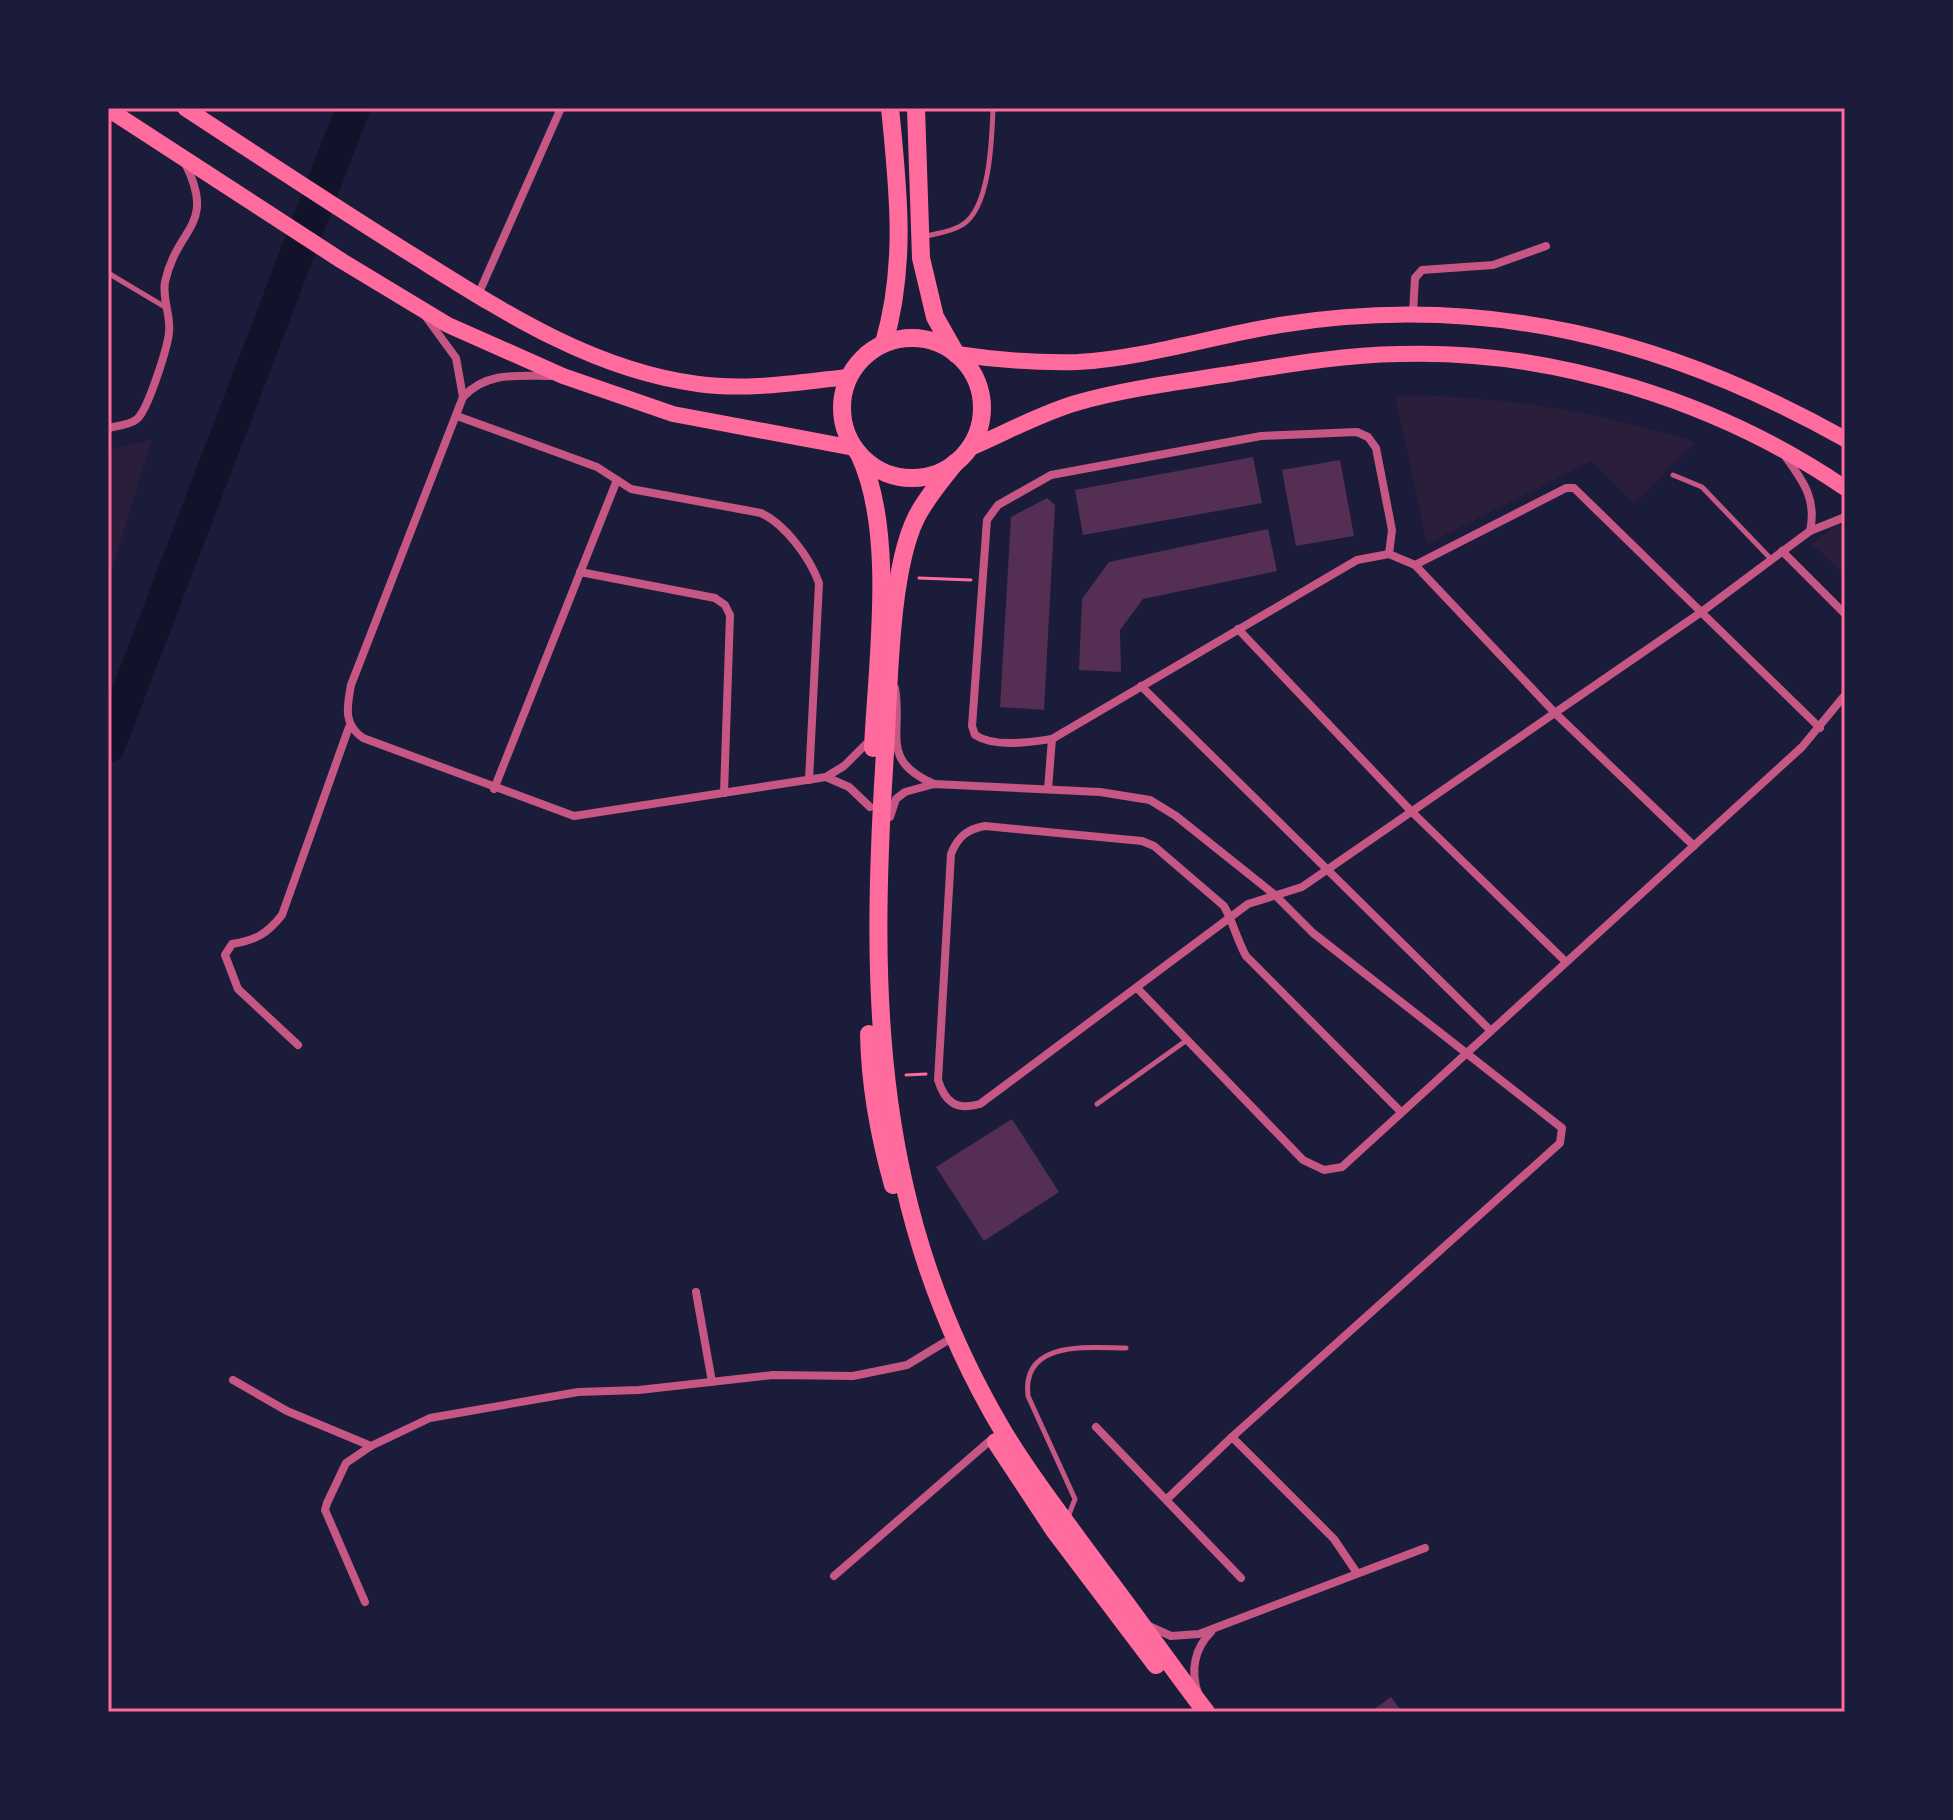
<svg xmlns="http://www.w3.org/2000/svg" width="1953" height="1820" font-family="'Source Sans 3',sans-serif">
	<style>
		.green { fill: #2a1e3b }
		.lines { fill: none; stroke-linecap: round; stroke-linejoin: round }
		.river { stroke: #12122b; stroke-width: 34 }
		.building { fill: #542f53 }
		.path { stroke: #ff6b9d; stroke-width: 3 }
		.service { stroke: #c65784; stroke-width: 5 }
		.minor { stroke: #c65784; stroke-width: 8 }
		.primary { stroke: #ff6b9d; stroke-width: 16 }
		.trunk { stroke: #ff6b9d; stroke-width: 18 }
		.neatline { fill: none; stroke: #ff6b9d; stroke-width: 3 }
	</style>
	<rect width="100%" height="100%" fill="#1b1b3a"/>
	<g class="green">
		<path d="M1395,395C1498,395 1597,411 1695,442L1634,504L1591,461L1427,544Z"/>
		<polygon points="152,440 109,578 108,449"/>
		<polygon points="1838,524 1845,529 1845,575 1812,544"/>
	</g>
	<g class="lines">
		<polyline class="river" points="108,746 353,108"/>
	</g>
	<g class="building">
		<polygon points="1253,457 1262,503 1083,535 1075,490"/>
		<polygon points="1340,460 1354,536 1296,546 1282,470"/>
		<polygon points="1047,498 1055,505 1044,710 1000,707 1011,517"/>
		<polygon points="1268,529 1277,571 1143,599 1120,630 1121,672 1079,670 1082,599 1109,562"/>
		<polygon points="1012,1119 1059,1192 984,1241 936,1167"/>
		<polygon points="1391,1697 1402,1712 1370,1712"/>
	</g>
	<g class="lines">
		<g class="path">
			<polyline points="919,578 971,580"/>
			<polyline points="906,1075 926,1074"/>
		</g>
		<g class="service">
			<path d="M926,236C938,233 951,232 962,225C990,209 992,138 993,108"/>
			<polyline points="108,273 165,307"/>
			<polyline points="1673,475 1702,487 1771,559"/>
			<polyline points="1097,1104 1187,1040"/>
			<path d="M1068,1517L1075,1499L1028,1396C1021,1339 1090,1348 1126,1348"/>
		</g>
		<g class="minor">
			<polyline points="478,295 561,108"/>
			<polyline points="1413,313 1415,278 1422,270 1493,265 1546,246"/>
			<polyline points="426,317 456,358 463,397"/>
			<path d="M552,376C519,376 487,371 463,397L351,685C347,707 343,724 363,738L574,816L826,777L844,766L870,740"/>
			<path d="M457,416L597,467L631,489L761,513C785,524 810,558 819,583L809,780"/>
			<path d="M108,428C117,426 130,425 137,419C148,410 168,346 169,332C171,315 162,299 165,282C177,226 217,227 185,163"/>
			<path d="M1785,456C1803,481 1817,499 1810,531"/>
			<polyline points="1782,551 1845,614"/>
			<polyline points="1415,565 1566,488 1574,488 1820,728"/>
			<polyline points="580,572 715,598 725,605 730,615 724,793"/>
			<polyline points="1238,629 1410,810 1566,962"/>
			<polyline points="1141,686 1491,1031"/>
			<path d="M895,688C903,734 879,760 934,784"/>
			<path d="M1052,739C1030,742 995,748 975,735L972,726L987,520L998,505L1051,475L1261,436L1357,432L1368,437L1376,448L1392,530L1389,554"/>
			<polyline points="826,777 849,787 870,807"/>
			<polyline points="494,789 617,480"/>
			<polyline points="1048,789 1052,739 1357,560 1389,554 1415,565 1556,714 1694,846"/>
			<polyline points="890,817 896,799 905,792 934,784 1100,792 1150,800 1176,816 1275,895 1313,933 1562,1128 1560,1143 1232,1437 1334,1539 1357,1573"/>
			<polyline points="1138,989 1303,1160 1324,1170 1342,1167 1802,747 1845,695"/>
			<path d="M298,1045L238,989L225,955L232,944C256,940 267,934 282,915L349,727"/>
			<path d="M1401,1112L1246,956C1237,940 1233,922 1224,906L1154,846L1142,841L985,826C968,829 958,836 951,854L938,1080C945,1102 956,1111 980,1104L1248,904L1302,887L1700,613L1810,531L1845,517"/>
			<polyline points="696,1292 712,1382"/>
			<polyline points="233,1380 287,1411 371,1446"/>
			<polyline points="1096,1427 1241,1578"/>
			<polyline points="1167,1499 1232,1437"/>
			<polyline points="834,1576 993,1438"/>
			<polyline points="365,1602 325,1510 327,1503 346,1463 371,1446 430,1418 578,1392 639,1390 773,1375 853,1376 907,1365 945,1342"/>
			<polyline points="1149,1626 1171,1636 1199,1634 1425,1548"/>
			<path d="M1198,1693C1190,1670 1195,1648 1211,1632"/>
		</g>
		<g class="primary">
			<path d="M185,108C261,158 337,208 414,256C502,311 592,370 698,384C750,391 798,382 849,377"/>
			<polyline points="108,109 342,261 448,325 563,376 673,414 854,448"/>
			<path d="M957,354C996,360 1037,363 1078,362C1145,358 1214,336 1280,325C1485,292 1667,339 1845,439"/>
			<path d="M970,448C1005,433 1039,414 1076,403C1125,389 1179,382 1230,374C1286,365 1342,355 1399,354C1553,349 1719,402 1845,488"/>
		</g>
		<g class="trunk">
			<polyline points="916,108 921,258 935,317 956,354"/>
			<circle cx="912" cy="408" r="70"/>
			<path d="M884,343C907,264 898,188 890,108"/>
			<path d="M859,454C896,532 877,661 873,748"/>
			<path d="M955,463C941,481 926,498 916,518C889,573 889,690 885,753C869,999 873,1212 1003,1431C1032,1479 1068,1525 1101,1570C1137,1617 1170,1665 1206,1712"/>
			<path d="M869,1034C870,1086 879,1135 893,1185"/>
			<polyline points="996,1442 1054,1530 1156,1665"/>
		</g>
	</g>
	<rect width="1953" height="1820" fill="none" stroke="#1b1b3a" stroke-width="220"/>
	<rect x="110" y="110" width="1733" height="1600" class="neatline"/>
</svg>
